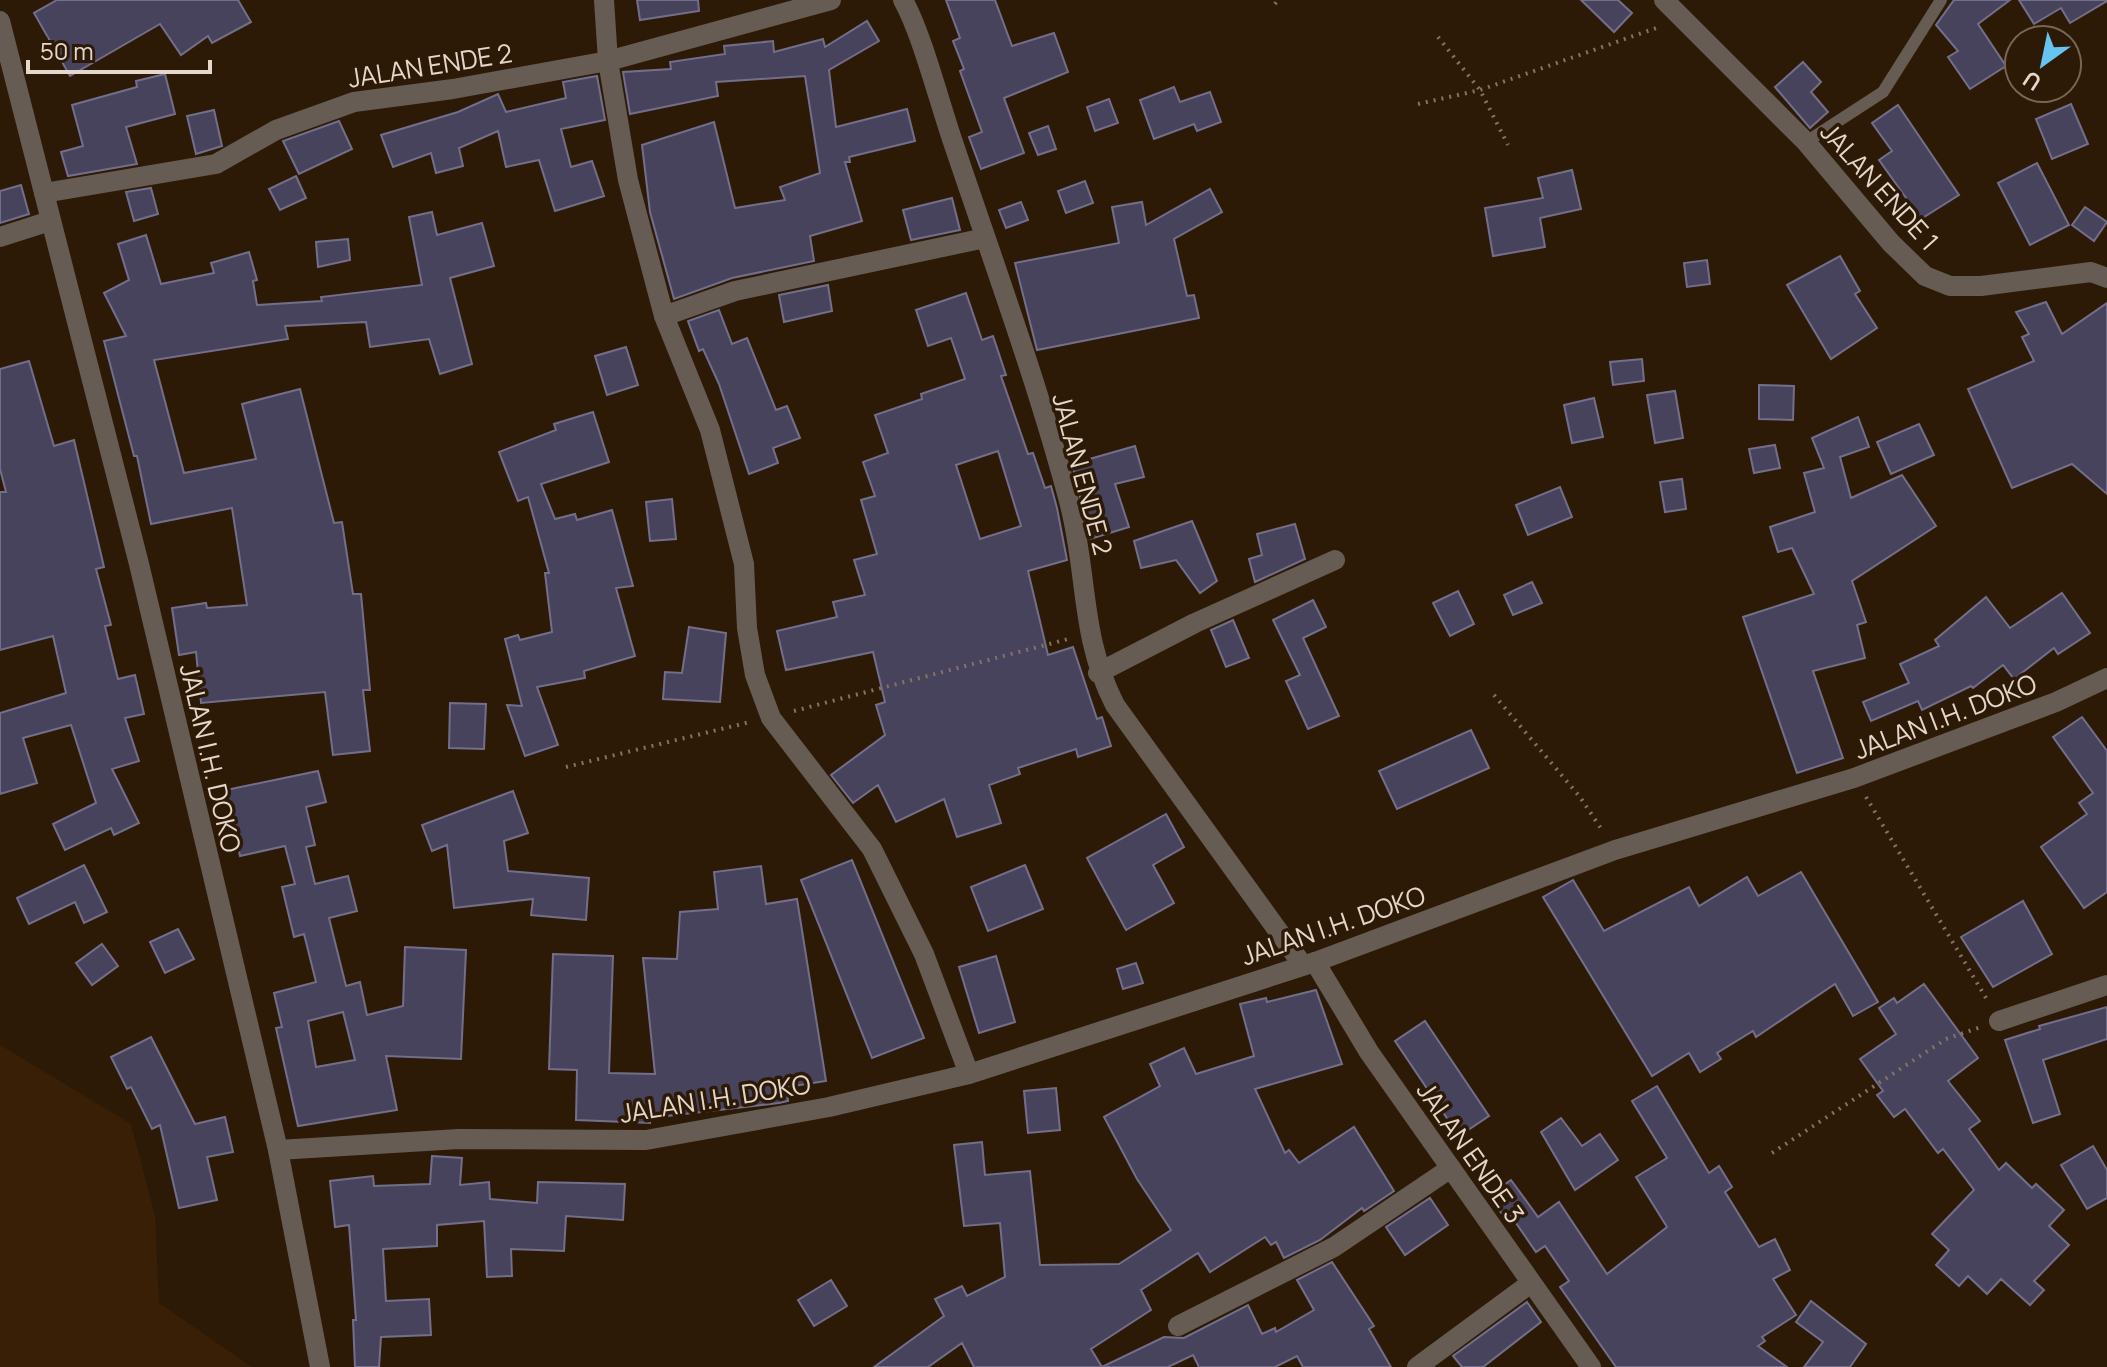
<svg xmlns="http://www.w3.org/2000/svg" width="2107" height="1367" font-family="Manrope,sans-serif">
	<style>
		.built { fill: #381f05 }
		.building { fill: #48435d; stroke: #736e8a; stroke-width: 2; fill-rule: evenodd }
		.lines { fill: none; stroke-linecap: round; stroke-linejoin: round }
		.path { stroke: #837362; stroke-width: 4; stroke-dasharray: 2 6; stroke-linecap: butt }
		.service { stroke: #665c53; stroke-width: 12 }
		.minor { stroke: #665c53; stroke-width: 20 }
		.tertiary { stroke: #665c53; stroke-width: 20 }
		.labels { text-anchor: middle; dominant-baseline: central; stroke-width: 7; stroke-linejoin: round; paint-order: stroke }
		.street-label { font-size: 26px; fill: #e5d7cb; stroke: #2d1a06 }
	</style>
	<rect width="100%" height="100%" fill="#2d1a06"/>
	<polygon class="built" points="0,1045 131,1124 155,1216 159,1303 252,1367 0,1367"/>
	<g class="building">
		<polygon points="57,0 238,0 251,22 212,43 208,36 181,55 160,24 70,76 34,13"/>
		<polygon points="637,0 698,0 699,11 640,20"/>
		<polygon points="946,0 995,0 1012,46 1054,33 1068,72 1004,98 1024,153 981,169 969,137 982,132 960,71 964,69 953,41 960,38"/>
		<polygon points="1581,0 1618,0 1632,13 1614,32"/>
		<polygon points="1954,0 2010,0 1978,24 2006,66 1970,89 1948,57 1958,51 1936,25"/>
		<polygon points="2019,0 2107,0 2107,1 2070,23 2061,8 2034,24"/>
		<polygon points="867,21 879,41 829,70 836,127 907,109 915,141 849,157 850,162 845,162 862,221 810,236 814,261 732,278 674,299 650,212 642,145 714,122 735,208 785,200 780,187 820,173 805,76 716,82 718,96 630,114 623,72 671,69 670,62 725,54 724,46 773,41 774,52 823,39 825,47"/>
		<polygon points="1803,62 1821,82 1811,92 1828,112 1810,128 1775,87"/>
		<polygon points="165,74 175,114 126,127 137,164 68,176 61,152 83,146 72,105 137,87 136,81"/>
		<polygon points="597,76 605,120 561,129 571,167 592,161 604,196 555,211 539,160 506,167 498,131 459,148 463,166 436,173 431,153 393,167 381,135 458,112 498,94 506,112 566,98 563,82"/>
		<polygon points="1174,87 1180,102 1210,92 1221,122 1197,131 1194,124 1154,139 1140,100"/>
		<polygon points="1109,99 1118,123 1095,131 1087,107"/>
		<polygon points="2071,104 2088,144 2052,159 2036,119"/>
		<polygon points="1898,105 1959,195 1921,219 1879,160 1892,151 1872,123"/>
		<polygon points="214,110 222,146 196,154 187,116"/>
		<polygon points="339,121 352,149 299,174 283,141"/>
		<polygon points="1048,126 1056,149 1038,155 1029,133"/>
		<polygon points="2037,163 2069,225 2030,245 1998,183"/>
		<polygon points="1572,170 1581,209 1540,218 1545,247 1493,256 1485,208 1543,198 1538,178"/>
		<polygon points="296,176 306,198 280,210 269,189"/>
		<polygon points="1085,181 1093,203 1066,213 1058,191"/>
		<polygon points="21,185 29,214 0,223 0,191"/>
		<polygon points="151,188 158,214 134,221 126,192"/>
		<polygon points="1210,189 1222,212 1174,239 1187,296 1194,295 1199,318 1037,350 1015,263 1119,243 1112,207 1142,202 1146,225"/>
		<polygon points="952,198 960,230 911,240 903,210"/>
		<polygon points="1021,202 1028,220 1006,228 999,210"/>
		<polygon points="2085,207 2107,222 2094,241 2072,225"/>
		<polygon points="432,212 437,235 482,223 494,266 450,278 472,364 440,374 429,339 370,347 366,322 285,326 288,339 154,360 184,473 256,459 242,404 300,389 334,523 342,522 353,594 361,594 370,690 363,690 370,751 333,755 325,692 201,703 196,652 179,655 172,608 206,603 207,608 247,605 232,508 151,524 137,456 134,456 104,341 126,336 104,293 129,280 118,244 146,235 161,284 214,273 211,263 249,252 257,280 253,281 257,305 322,301 321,297 422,285 409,217"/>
		<polygon points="348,239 350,260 318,267 316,242"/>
		<polygon points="1840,256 1860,291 1855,294 1877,328 1831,359 1787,285"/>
		<polygon points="1707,260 1710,284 1687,287 1684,263"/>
		<polygon points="828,285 832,311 784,322 779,295"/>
		<path d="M966,293L982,340L993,336L1006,375L1001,376L1028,454L1033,453L1045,488L1051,486L1057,508L1067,560L1028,571L1048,655L1073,647L1097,719L1102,717L1111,746L1078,757L1076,749L1018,768L1020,774L989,785L1001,823L957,837L944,799L896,822L878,785L853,803L831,775L885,735L876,705L885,702L873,652L786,670L777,631L837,617L833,602L865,595L854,560L877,554L861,500L875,496L863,462L888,453L875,415L922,399L921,394L965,379L951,338L928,346L916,310ZM998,451L1021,526L980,539L956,465Z"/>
		<polygon points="2046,302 2062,334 2107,303 2107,494 2072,464 2012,488 1968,389 2034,361 2022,337 2029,334 2016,312"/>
		<polygon points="719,310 732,344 747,338 776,410 787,406 800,438 773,448 778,463 749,474 719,384 703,349 699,351 688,321"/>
		<polygon points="626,347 638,385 607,395 595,356"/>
		<polygon points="1642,359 1644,381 1613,385 1610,362"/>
		<polygon points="29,361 54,446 74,440 104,567 96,569 111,625 105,626 118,679 135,675 144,714 125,718 139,761 112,769 139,823 114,835 111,828 65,850 53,824 96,803 71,725 23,738 37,783 0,794 0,713 66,693 53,636 0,650 0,492 6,492 0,469 0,369"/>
		<polygon points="1759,385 1794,386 1793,420 1759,419"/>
		<polygon points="1675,391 1683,438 1655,443 1647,395"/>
		<polygon points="1594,398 1603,437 1572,443 1564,405"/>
		<polygon points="593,412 609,462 541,484 555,519 575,514 577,520 612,510 633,586 616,588 635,656 584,671 585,678 537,687 558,745 525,756 507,705 522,706 505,639 518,635 520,640 552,632 545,573 549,573 528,497 518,501 499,452 556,430 554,424"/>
		<polygon points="1858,417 1869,447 1840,457 1851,498 1902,475 1936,526 1852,581 1866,622 1857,625 1865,658 1813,671 1843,758 1797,773 1743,617 1814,594 1792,548 1778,552 1770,527 1815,512 1804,473 1824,468 1812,438"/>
		<polygon points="1919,424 1934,455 1891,474 1877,442"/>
		<polygon points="1775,445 1780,468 1754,473 1749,449"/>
		<polygon points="1135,446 1144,477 1115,484 1129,527 1090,539 1072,464"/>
		<polygon points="1682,479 1686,509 1665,512 1660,482"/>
		<polygon points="1560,487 1572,517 1528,535 1516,505"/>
		<polygon points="672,499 676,539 650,541 646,502"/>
		<polygon points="1192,521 1217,581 1200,593 1176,560 1141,568 1134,541"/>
		<polygon points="1295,524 1305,559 1255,582 1249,559 1262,555 1257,534"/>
		<polygon points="1532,582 1542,603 1513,615 1504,595"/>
		<polygon points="1458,591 1474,624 1450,636 1433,603"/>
		<polygon points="2062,593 2090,633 2058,654 2054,648 2014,679 2003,665 1973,688 1971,686 1922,710 1918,701 1871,721 1863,702 1909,683 1900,664 1939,646 1935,640 1986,597 2010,628"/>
		<polygon points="1313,600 1326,627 1303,638 1339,716 1308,729 1286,681 1300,675 1273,620"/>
		<polygon points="1233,620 1249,658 1226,667 1211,630"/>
		<polygon points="689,627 726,633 720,702 663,699 665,672 682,673"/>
		<polygon points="450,703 486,704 484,749 449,748"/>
		<polygon points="2082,717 2107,751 2107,892 2084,908 2041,847 2087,814 2079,803 2093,793 2053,737"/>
		<polygon points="1471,730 1489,768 1397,809 1379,771"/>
		<path d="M318,771L326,802L306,807L315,845L306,847L315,884L348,876L357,911L329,918L346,986L360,982L367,1015L403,1006L405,947L466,950L461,1059L386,1056L397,1110L298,1126L276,1028L282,1027L274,993L316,982L304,934L294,937L282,887L295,884L285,846L240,856L226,790ZM343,1012L355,1060L316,1067L308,1021Z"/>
		<polygon points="513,791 528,833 504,841 508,871 589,878 586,920 531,915 533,899 454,908 447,845 432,851 422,825"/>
		<polygon points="1166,814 1184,847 1153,865 1174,903 1126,930 1087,858"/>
		<polygon points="852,860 924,1038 872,1058 801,880"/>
		<polygon points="84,865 107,912 84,923 75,902 29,924 17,898"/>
		<polygon points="1025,865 1043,909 988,931 971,887"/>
		<polygon points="761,866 766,904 797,899 826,1081 787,1087 788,1101 779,1103 650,1118 650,1123 576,1120 577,1070 549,1069 553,954 613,956 609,1073 655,1074 643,958 677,959 680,912 718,909 714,872"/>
		<polygon points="1801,872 1878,1002 1853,1016 1835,984 1756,1037 1753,1031 1717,1053 1721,1059 1700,1072 1689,1053 1652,1076 1543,897 1573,880 1604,931 1689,887 1699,906 1747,877 1758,896"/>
		<polygon points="2023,901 2052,954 1993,987 1961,937"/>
		<polygon points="178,929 194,959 165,973 150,942"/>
		<polygon points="102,944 118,966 92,985 76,963"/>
		<polygon points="996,956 1015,1022 979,1033 959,967"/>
		<polygon points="1136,963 1143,983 1123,989 1117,969"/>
		<polygon points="1924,984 1978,1058 1948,1081 1980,1121 1969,1129 1999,1170 2006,1163 2032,1188 2036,1184 2064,1210 2049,1226 2069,1245 2034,1281 2044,1290 2030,1305 2001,1279 1987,1294 1968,1276 1959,1286 1936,1265 1949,1250 1932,1234 1974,1190 1943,1149 1938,1153 1905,1109 1894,1117 1877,1095 1883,1091 1860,1059 1896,1034 1879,1008 1894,998 1897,1003"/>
		<polygon points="1316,990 1342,1064 1255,1089 1285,1153 1289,1150 1299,1163 1354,1127 1394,1191 1364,1211 1362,1208 1320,1240 1284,1258 1276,1242 1271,1245 1265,1237 1210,1272 1198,1253 1141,1290 1151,1310 1091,1349 1102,1367 1164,1337 1184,1338 1248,1305 1262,1334 1275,1328 1276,1332 1314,1310 1297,1280 1332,1262 1374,1326 1369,1329 1391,1367 1303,1367 1297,1356 1275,1367 1199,1367 1193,1355 1168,1367 974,1367 962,1343 928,1367 874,1367 944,1316 935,1299 962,1286 967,1296 1005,1277 1000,1223 964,1226 954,1145 982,1142 985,1175 1030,1171 1040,1265 1119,1264 1171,1230 1137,1179 1104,1117 1160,1086 1150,1064 1184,1048 1196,1074 1254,1056 1240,1004 1266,998 1267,1002"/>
		<polygon points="2107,1007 2107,1039 2043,1060 2060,1114 2033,1123 2005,1040 2040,1029 2039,1026"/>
		<polygon points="1425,1021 1489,1116 1459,1136 1395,1041"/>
		<polygon points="151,1037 195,1124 225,1117 233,1152 207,1157 217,1200 179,1208 160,1125 152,1129 131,1087 127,1089 111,1057"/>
		<polygon points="1657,1086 1709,1173 1719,1166 1732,1187 1725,1192 1759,1247 1775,1239 1790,1270 1773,1279 1796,1315 1762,1337 1765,1341 1758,1346 1787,1367 1616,1367 1560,1287 1569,1281 1545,1246 1536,1252 1509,1213 1504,1217 1489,1195 1511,1180 1538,1217 1559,1202 1607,1274 1667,1227 1636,1177 1667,1158 1632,1101"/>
		<polygon points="1056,1088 1060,1130 1028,1133 1024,1091"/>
		<polygon points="1561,1118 1582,1146 1600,1134 1618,1160 1575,1190 1541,1132"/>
		<polygon points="2093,1146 2107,1170 2107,1198 2087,1209 2061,1165"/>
		<polygon points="432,1156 462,1158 460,1185 489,1182 490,1199 537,1203 538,1182 625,1184 623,1220 566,1216 564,1251 511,1249 512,1276 487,1277 484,1221 437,1225 437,1246 383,1249 386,1301 429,1299 431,1335 381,1337 379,1367 355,1367 353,1320 356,1320 349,1225 335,1227 330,1181 373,1176 374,1186 430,1184"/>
		<polygon points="1430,1198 1448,1225 1405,1255 1386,1227"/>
		<polygon points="831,1280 847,1306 814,1326 798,1300"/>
		<polygon points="1811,1301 1866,1344 1850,1367 1804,1367 1823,1342 1796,1322"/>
		<polygon points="1527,1302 1541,1322 1483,1367 1462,1367 1453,1356"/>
	</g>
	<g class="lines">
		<g class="path">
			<polyline points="1275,4 1278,0"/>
			<polyline points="1438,37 1480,90 1508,145"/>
			<polyline points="1418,104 1480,90 1659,27"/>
			<polyline points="1494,695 1580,797 1602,830"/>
			<polyline points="794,711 1072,638"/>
			<polyline points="566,767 750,722"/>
			<polyline points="1866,797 1989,1003"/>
			<polyline points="1772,1153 1946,1039 1981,1027"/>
		</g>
		<polyline class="service" points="1806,142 1883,92 1941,0"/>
		<g class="minor">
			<polyline points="604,0 608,61 628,180 664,316 710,430 744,564 747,628 755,675 771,718 872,849 924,954 969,1074"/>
			<path d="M903,0C923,36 940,106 955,148C994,264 1039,387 1070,505C1088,576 1080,637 1115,705L1302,964"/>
			<polyline points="0,21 139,564 278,1150 459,1139 646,1140 829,1107 969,1074 1315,962 1615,850 1854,778 2056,702 2107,678"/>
			<polyline points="44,193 216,164 276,130 354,102 453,89 608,61 831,0"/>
			<polyline points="0,237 50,221"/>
			<polyline points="664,316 735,291 985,238"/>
			<polyline points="1098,673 1195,623 1335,560"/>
			<polyline points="1315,962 1369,1052 1591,1367"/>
			<polyline points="1999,1021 2107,985"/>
			<polyline points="278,1150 320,1367"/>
			<polyline points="1178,1326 1334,1247 1451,1168"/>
			<polyline points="1417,1367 1531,1283"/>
		</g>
		<polyline class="tertiary" points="1664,0 1806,142 1891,243 1925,276 1950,286 1981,286 2091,272 2107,278"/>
	</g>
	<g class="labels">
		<g class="street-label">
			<text transform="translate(430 65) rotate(-9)">JALAN ENDE 2</text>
			<text transform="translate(1880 186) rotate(48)">JALAN ENDE 1</text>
			<text transform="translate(1083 474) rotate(75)">JALAN ENDE 2</text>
			<text transform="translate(1945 716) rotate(-21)">JALAN I.H. DOKO</text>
			<text transform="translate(211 758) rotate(77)">JALAN I.H. DOKO</text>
			<text transform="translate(1333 925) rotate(-19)">JALAN I.H. DOKO</text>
			<text transform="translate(715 1098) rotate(-9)">JALAN I.H. DOKO</text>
			<text transform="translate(1471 1152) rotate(55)">JALAN ENDE 3</text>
		</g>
	</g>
	<g transform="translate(2043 64) rotate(213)"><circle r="38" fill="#2d1a06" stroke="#776655" stroke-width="2"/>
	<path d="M0-6L14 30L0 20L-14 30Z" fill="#67c4f0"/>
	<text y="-12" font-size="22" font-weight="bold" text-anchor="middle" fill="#e5d7cb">U</text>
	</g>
	<path d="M28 60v12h182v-12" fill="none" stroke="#e5d7cb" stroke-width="4"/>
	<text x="40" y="60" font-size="24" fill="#e5d7cb" stroke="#2d1a06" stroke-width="6" paint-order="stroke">50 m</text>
</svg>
